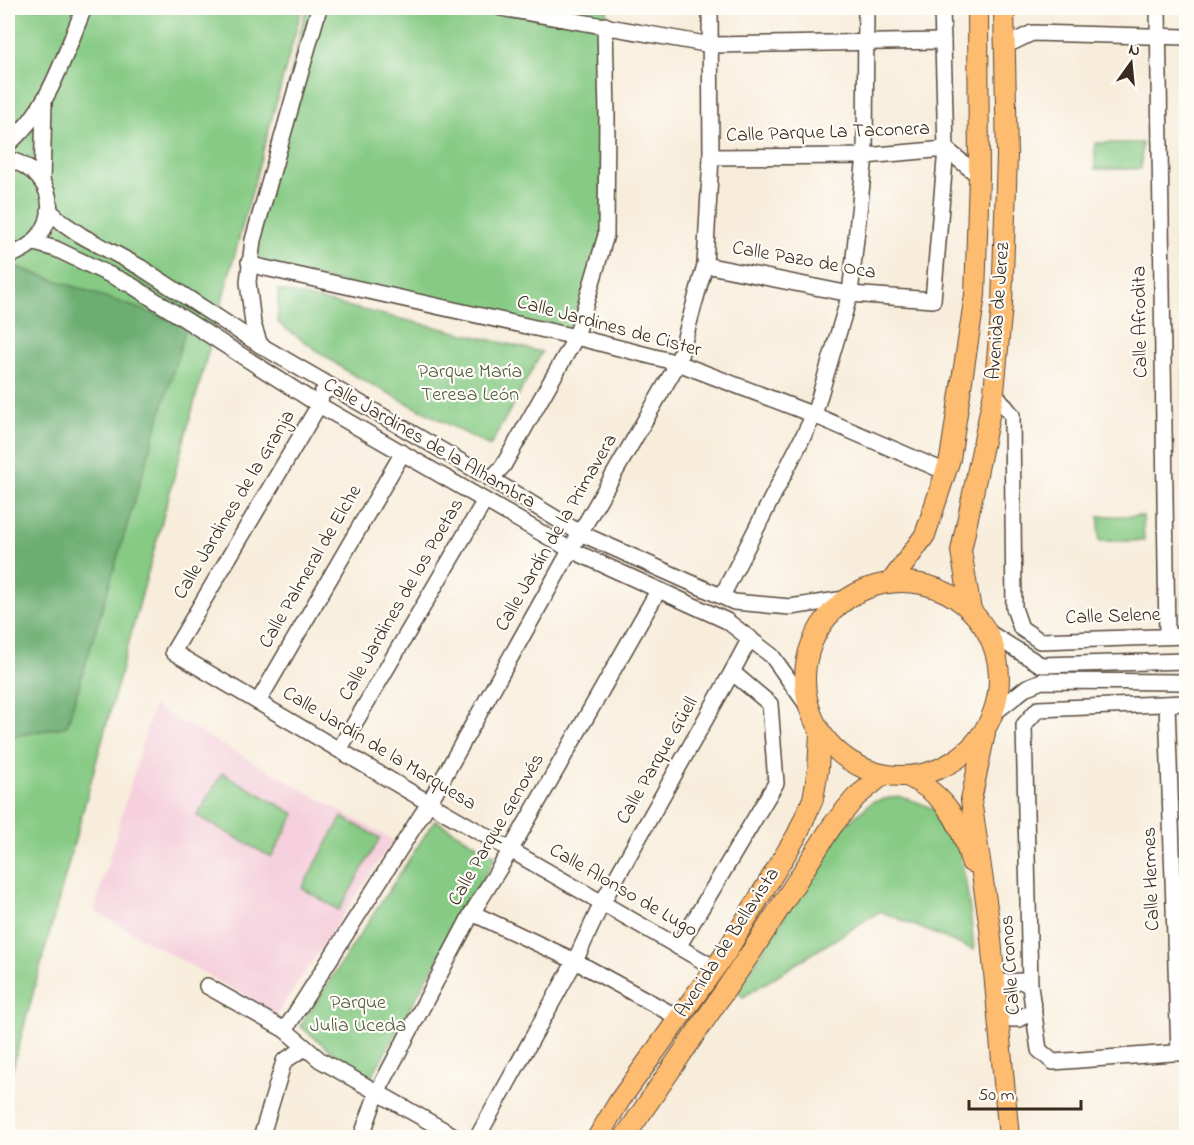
<svg xmlns="http://www.w3.org/2000/svg" width="1194" height="1145" font-family="'Indie Flower',sans-serif">
	<style>
		.built { fill: #f5cfdc }
		.green { fill: #86ca84; stroke: #607a51; stroke-width: 1.5 }
		.forest { fill: #6cae72; stroke: #546c48; stroke-width: 1.5 }
		.lines { fill: none; stroke-linecap: round; stroke-linejoin: round }
		.minor-casing { stroke: #57473a; stroke-width: 18 }
		.major-casing { stroke: #57473a; stroke-width: 22 }
		.minor { stroke: #fff; stroke-width: 15 }
		.major { stroke: #fdbc6f; stroke-width: 20 }
		.labels { text-anchor: middle; dominant-baseline: central; stroke-width: 4.5; stroke-linejoin: round; paint-order: stroke }
		.street-label { font-size: 20px; fill: #3b2a1e; stroke: #fdfcf7 }
		.park-label { font-size: 20px; fill: #525a3d; stroke: #fdfcf7 }
	</style>
	<rect width="100%" height="100%" fill="#fdfcf7"/>
	<filter id="ink" filterUnits="userSpaceOnUse"><feTurbulence type="fractalNoise" baseFrequency=".0167" numOctaves="2"/><feDisplacementMap in="SourceGraphic" scale="12" xChannelSelector="R" yChannelSelector="G"/><feConvolveMatrix kernelMatrix="1 2 1 2 8 2 1 2 1" color-interpolation-filters="sRGB"/></filter>
	<filter id="wash" filterUnits="userSpaceOnUse"><feTurbulence type="fractalNoise" baseFrequency=".008" numOctaves="4" result="noise"/><feDisplacementMap in="SourceGraphic" scale="24" xChannelSelector="R" yChannelSelector="G"/><feGaussianBlur stdDeviation="1.35" result="paint"/><feColorMatrix in="noise" values="0 0 0 0 0 0 0 0 0 0 0 0 0 0 0 0 0 1.4 0 .05"/><feComposite in="paint" operator="in"/></filter>
	<g filter="url(#wash)">
		<rect width="100%" height="100%" fill="#f8eddb"/>
		<polygon class="built" points="153,706 393,840 277,1014 94,911"/>
		<g class="green">
			<polygon points="8,8 302,8 8,1085"/>
			<polygon points="306,8 608,8 605,25 606,235 576,337 249,262"/>
			<rect x="1184" y="56" width="2" height="556"/>
			<polygon points="1095,143 1142,143 1141,169 1095,169"/>
			<polygon points="278,290 542,352 490,446 348,372 278,323"/>
			<polygon points="1099,516 1143,516 1144,541 1099,541"/>
			<polygon points="222,773 295,814 271,857 197,816"/>
			<path d="M898,796C914,801 932,805 944,818C964,840 971,918 974,950L880,911L743,997L737,991L839,831L872,802Z"/>
			<polygon points="342,817 380,838 339,910 302,888"/>
			<polygon points="435,820 496,856 369,1081 300,1026"/>
		</g>
		<polygon class="forest" points="8,264 187,325 67,726 8,737"/>
	</g>
	<g filter="url(#ink)">
		<g class="lines">
			<g class="minor-casing">
				<g id="minor">
					<polyline points="501,8 711,45 943,41"/>
					<polyline points="942,8 946,149 979,176"/>
					<polyline points="1158,8 1167,636"/>
					<polyline points="1005,46 1032,33 1186,37"/>
					<path d="M8,144C49,110 64,56 84,8"/>
					<path d="M8,159C64,175 63,239 8,256"/>
					<polyline points="42,182 44,103"/>
					<polyline points="49,210 63,223 82,236 140,267 260,345 491,479 580,533 734,602 790,607 845,599"/>
					<polyline points="35,243 56,249 131,285 319,405 571,550 727,621 772,656 809,708"/>
					<polyline points="249,262 256,266 576,337 678,363 814,415 946,472"/>
					<polyline points="705,265 850,294 933,300 946,149 865,156 711,157"/>
					<polyline points="260,345 253,324 248,282 253,240 319,8"/>
					<polyline points="337,390 329,389 322,393 319,405 173,652 429,803 715,968"/>
					<polyline points="994,392 1012,415 1014,608 1021,628 1040,641 1186,636"/>
					<polyline points="491,479 503,466 576,337 606,235 607,115 605,25"/>
					<polyline points="722,596 814,415 850,294 865,156 866,8"/>
					<polyline points="988,632 1041,665 1186,661"/>
					<polyline points="258,702 402,454"/>
					<polyline points="1186,703 1038,709 1024,725 1030,986 1039,1050 1053,1062 1186,1052"/>
					<polyline points="1167,704 1179,1053"/>
					<polyline points="993,714 1027,687 1042,681 1186,682"/>
					<polyline points="339,750 484,502"/>
					<polyline points="472,913 575,961 679,1018"/>
					<polyline points="678,947 776,783 770,704 732,672"/>
					<polyline points="994,983 1021,981 1030,986"/>
					<polyline points="207,986 285,1030 320,1060 458,1138"/>
					<polyline points="998,1019 1020,1019 1034,1009"/>
					<polyline points="285,1030 429,803 580,533 678,363 705,265 711,157 710,8"/>
					<polyline points="261,1138 284,1061 305,1048"/>
					<polyline points="361,1138 377,1093 472,913 510,851 658,591"/>
					<polyline points="477,1138 575,961 602,903 732,672 750,638"/>
				</g>
			</g>
			<g class="major-casing">
				<g id="major">
					<circle cx="902" cy="679" r="97"/>
					<polyline points="891,582 925,535 950,459 975,295 979,176 978,8"/>
					<polyline points="971,610 961,551 994,392 1002,304 1007,156 1004,8"/>
					<polyline points="985,733 971,800 990,928 1009,1138"/>
					<path d="M907,776C947,796 960,821 971,862"/>
					<polyline points="597,1138 620,1100 725,954 797,835 813,799 818,770 820,732"/>
					<polyline points="624,1138 754,948 832,826 856,797 883,775"/>
				</g>
			</g>
			<use href="#minor" class="minor"/>
			<use href="#major" class="major"/>
		</g>
	</g>
	<g class="labels">
		<g class="street-label">
			<text transform="translate(828 133) rotate(-2)">Calle Parque La Taconera</text>
			<text transform="translate(804 261) rotate(10)">Calle Pazo de Oca</text>
			<text transform="translate(999 311) rotate(-86)">Avenida de Jerez</text>
			<text transform="translate(1141 322) rotate(-91)">Calle Afrodita</text>
			<text transform="translate(609 327) rotate(15)">Calle Jardines de Cister</text>
			<text transform="translate(429 444) rotate(30)">Calle Jardines de la Alhambra</text>
			<text transform="translate(235 505) rotate(-59)">Calle Jardines de la Granja</text>
			<text transform="translate(557 533) rotate(-60)">Calle Jardín de la Primavera</text>
			<text transform="translate(311 567) rotate(-60)">Calle Palmeral de Elche</text>
			<text transform="translate(402 600) rotate(-60)">Calle Jardines de los Poetas</text>
			<text transform="translate(1113 617) rotate(-2)">Calle Selene</text>
			<text transform="translate(379 749) rotate(31)">Calle Jardín de la Marquesa</text>
			<text transform="translate(658 761) rotate(-60)">Calle Parque Güell</text>
			<text transform="translate(497 830) rotate(-60)">Calle Parque Genovés</text>
			<text transform="translate(1152 879) rotate(-92)">Calle Hermes</text>
			<text transform="translate(623 891) rotate(30)">Calle Alonso de Lugo</text>
			<text transform="translate(728 943) rotate(-57)">Avenida de Bellavista</text>
			<text transform="translate(1011 965) rotate(-94)">Calle Cronos</text>
		</g>
		<g class="park-label">
			<text x="470" y="372">Parque María<tspan x="470" dy="23">Teresa León</tspan></text>
			<text x="358" y="1003">Parque<tspan x="358" dy="23">Julia Uceda</tspan></text>
		</g>
	</g>
	<rect width="1194" height="1145" fill="none" stroke="#fdfcf7" stroke-width="30"/>
	<g transform="translate(1131 63) rotate(15)" stroke="#fdfcf7" stroke-width="4.5" paint-order="stroke">
	<path d="M0-4.5L10 22L0 15L-10 22Z" fill="#3b2a1e"/>
	<text y="-9" font-size="16" font-weight="bold" text-anchor="middle" fill="#3b2a1e">N</text>
	</g>
	<path d="M969 1100v9h112v-9" fill="none" stroke="#3b2a1e" stroke-width="3"/>
	<text x="978" y="1100" font-size="18" fill="#3b2a1e" stroke="#fdfcf7" stroke-width="4.5" paint-order="stroke">50 m</text>
</svg>
